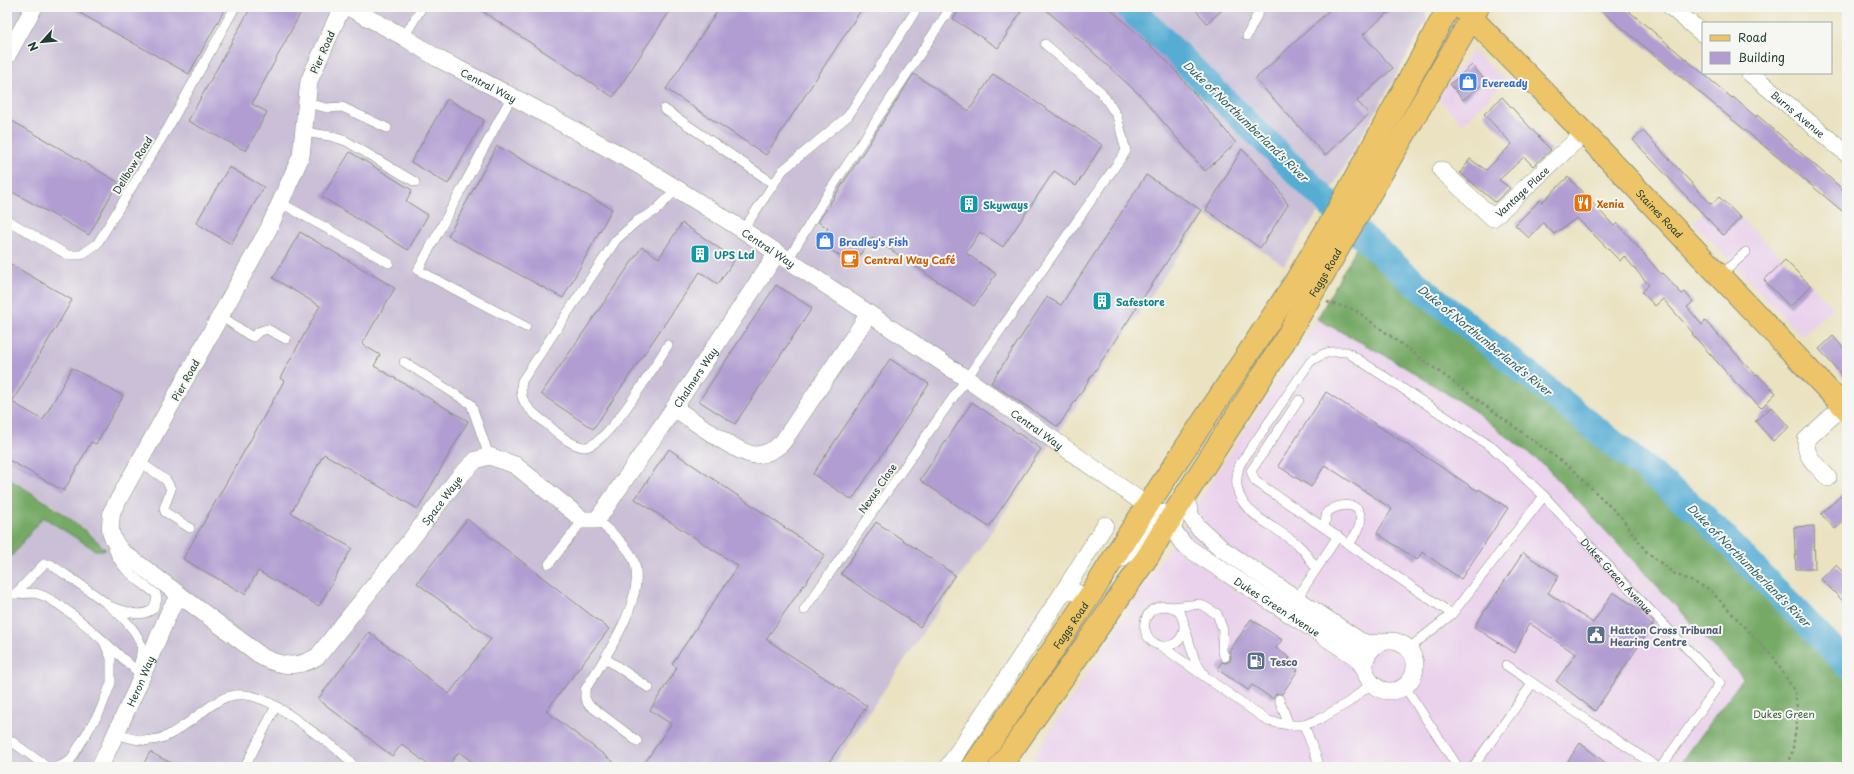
<svg xmlns="http://www.w3.org/2000/svg" width="1854" height="774" font-family="'Playpen Sans',sans-serif">
	<style>
		.built { fill: #ead1ec }
		.industrial { fill: #cabfd6 }
		.forest { fill: #74a965; stroke: #4a734c }
		.lines { fill: none; stroke-linecap: round; stroke-linejoin: round }
		.river { stroke: #57add4; stroke-width: 27 }
		.building { fill: #b19dd2 }
		.service-casing { stroke: #84907a; stroke-width: 10 }
		.minor-casing { stroke: #84907a; stroke-width: 18 }
		.primary-casing { stroke: #84907a; stroke-width: 24 }
		.path { stroke: #84907a; stroke-width: 2.5; stroke-dasharray: 3 3; stroke-linecap: butt }
		.service { stroke: #fff; stroke-width: 9 }
		.minor { stroke: #fff; stroke-width: 17 }
		.primary { stroke: #eec469; stroke-width: 22 }
		.labels { text-anchor: middle; dominant-baseline: central; stroke-width: 4; stroke-linejoin: round; paint-order: stroke }
		.street-label { font-size: 10px; fill: #1f3d34; stroke: #f6f6f2 }
		.shop-label { font-size: 10px; font-weight: bold; fill: #366cbe; stroke: #f6f6f2; text-anchor: start }
		.food-label { font-size: 10px; font-weight: bold; fill: #c56008; stroke: #f6f6f2; text-anchor: start }
		.culture-label { font-size: 10px; font-weight: bold; fill: #0d838f; stroke: #f6f6f2; text-anchor: start }
		.service-label { font-size: 10px; font-weight: bold; fill: #4e5e75; stroke: #f6f6f2; text-anchor: start }
		.park-label { font-size: 10px; fill: #3c5e44; stroke: #f6f6f2 }
		.water-label { font-size: 11px; font-style: italic; fill: #305f64; stroke: #f6f6f2 }
	</style>
	<rect width="100%" height="100%" fill="#f6f6f2"/>
	<filter id="ink" filterUnits="userSpaceOnUse"><feTurbulence type="fractalNoise" baseFrequency=".025" numOctaves="2"/><feDisplacementMap in="SourceGraphic" scale="8" xChannelSelector="R" yChannelSelector="G"/><feConvolveMatrix kernelMatrix="1 2 1 2 8 2 1 2 1" color-interpolation-filters="sRGB"/></filter>
	<filter id="wash" filterUnits="userSpaceOnUse"><feTurbulence type="fractalNoise" baseFrequency=".012" numOctaves="4" result="noise"/><feDisplacementMap in="SourceGraphic" scale="16" xChannelSelector="R" yChannelSelector="G"/><feGaussianBlur stdDeviation="0.9" result="paint"/><feColorMatrix in="noise" values="0 0 0 0 0 0 0 0 0 0 0 0 0 0 0 0 0 1.4 0 .05"/><feComposite in="paint" operator="in"/></filter>
	<g filter="url(#wash)">
		<rect width="100%" height="100%" fill="#eae2c1"/>
		<g class="built">
			<polygon points="1472,51 1506,80 1463,124 1438,99 1451,78"/>
			<polygon points="1719,197 1833,307 1802,336 1693,222"/>
			<polygon points="1317,319 1390,358 1473,410 1545,466 1743,678 1678,767 1041,767 1034,756"/>
		</g>
		<g class="industrial">
			<polygon points="7,7 1119,7 1154,41 1318,212 1284,265 1205,216 832,767 7,767 7,562 43,516 95,550 92,535 53,505 7,478"/>
			<polygon points="1141,7 1424,7 1427,20 1331,190"/>
		</g>
		<g class="forest">
			<polygon points="1356,248 1623,460 1743,570 1847,677 1847,767 1678,767 1743,678 1545,466 1473,410 1390,358 1317,319"/>
			<path d="M7,478C42,499 77,520 106,550H95L43,517L7,562Z"/>
		</g>
		<g class="lines">
			<polyline class="river" points="1129,7 1363,237 1404,274 1702,515 1847,664"/>
		</g>
		<g id="blocks">
			<g class="building">
				<polygon points="69,7 226,7 189,74"/>
				<polygon points="251,7 292,7 301,12 252,104 267,112 246,151 188,121"/>
				<polygon points="476,7 661,7 669,12 613,97"/>
				<polygon points="720,7 863,7 766,155 666,89"/>
				<polygon points="961,7 1024,7 998,48 953,19"/>
				<polygon points="1043,7 1108,7 1167,61 1236,143 1205,171 1141,96"/>
				<polygon points="1193,7 1226,7 1207,23"/>
				<polygon points="1333,7 1394,7 1363,35 1393,68 1357,101 1369,114 1325,155 1255,79"/>
				<polygon points="1597,7 1624,7 1732,98 1733,97 1756,117 1757,115 1847,193 1847,215"/>
				<polygon points="1472,65 1486,81 1463,100 1450,84"/>
				<polygon points="914,74 969,111 993,74 1102,145 1076,186 1054,171 1003,247 980,232 966,253 996,274 974,306 872,237 853,265 819,242 828,228 818,222"/>
				<polygon points="1502,97 1551,150 1533,166 1524,157 1499,180 1510,188 1495,202 1460,173 1470,159 1486,170 1512,144 1484,114"/>
				<polygon points="447,99 484,120 448,184 411,162"/>
				<polygon points="7,118 118,182 89,235 7,189"/>
				<polygon points="1643,131 1711,204 1719,197 1741,218 1723,235 1633,140"/>
				<polygon points="497,146 612,209 563,298 448,236"/>
				<polygon points="1242,149 1276,185 1288,205 1260,248 1206,210"/>
				<polygon points="350,152 412,190 406,201 428,215 408,250 322,197"/>
				<polygon points="229,167 264,187 231,244 196,223"/>
				<polygon points="1146,175 1201,210 1058,427 991,383 1047,297 1061,305"/>
				<polygon points="1568,177 1614,226 1617,223 1625,232 1661,274 1662,273 1682,294 1685,292 1693,302 1687,307 1702,325 1705,321 1756,375 1757,374 1776,393 1761,408 1736,383 1692,334 1693,333 1663,299 1655,306 1642,292 1649,285 1624,256 1620,261 1577,218 1554,234 1543,223 1529,238 1515,225 1540,200 1542,202"/>
				<polygon points="682,223 735,259 718,284 700,272 593,429 541,394 642,247 659,258"/>
				<polygon points="300,232 395,288 362,344 380,355 374,366 468,421 418,509 324,454 291,513 352,548 319,606 258,571 245,594 183,559 284,381 280,378 320,306 273,278"/>
				<polygon points="1785,260 1811,286 1790,307 1764,280"/>
				<polygon points="7,262 72,300 12,402 43,420 72,368 123,396 96,444 91,442 64,491 7,459"/>
				<polygon points="776,285 812,308 735,424 699,401"/>
				<polygon points="1833,336 1847,352 1847,381 1819,349"/>
				<polygon points="890,359 929,384 852,500 813,474"/>
				<polygon points="1326,392 1478,491 1479,489 1508,508 1461,579 1422,552 1417,560 1377,533 1392,509 1325,465 1311,487 1278,466"/>
				<polygon points="972,402 1041,449 989,527 920,480"/>
				<polygon points="1771,407 1789,427 1773,441 1755,421"/>
				<polygon points="669,449 825,555 766,639 867,706 826,767 642,767 671,724 650,710 677,668 672,664 738,566 635,499"/>
				<polygon points="1847,490 1847,518 1835,529 1821,514"/>
				<polygon points="467,519 609,629 546,711 620,767 479,767 459,752 447,767 431,767 402,744 392,756 318,699 369,632 449,694 491,639 417,583"/>
				<polygon points="876,522 955,575 920,627 841,574"/>
				<polygon points="1814,526 1815,569 1796,569 1794,527"/>
				<polygon points="1523,553 1559,576 1548,593 1593,623 1613,592 1643,612 1654,623 1595,711 1556,681 1576,654 1529,623 1515,653 1474,627"/>
				<polygon points="1836,565 1847,576 1847,605 1821,579"/>
				<polygon points="1251,619 1282,640 1276,648 1290,658 1287,663 1298,670 1282,694 1276,694 1273,699 1252,685 1248,690 1217,669 1222,662 1225,663 1230,661 1231,657 1229,652"/>
				<polygon points="1580,743 1611,767 1564,767"/>
				<polygon points="150,752 178,767 142,767"/>
			</g>
		</g>
	</g>
	<g filter="url(#ink)">
		<use href="#blocks" fill-opacity="0" stroke="#84907a" stroke-width="1"/>
		<g class="lines">
			<g class="service-casing">
				<g id="service">
					<polyline points="1247,36 1261,7"/>
					<polyline points="404,37 422,7"/>
					<polyline points="512,96 418,270 526,327"/>
					<polyline points="307,103 327,108 342,107 387,128"/>
					<polyline points="664,109 774,184"/>
					<polyline points="304,132 330,136 346,141 415,182"/>
					<polyline points="281,203 389,263"/>
					<polyline points="7,220 68,255 81,255 97,244 168,128 235,7"/>
					<polyline points="743,230 783,170 848,116 918,7"/>
					<polyline points="788,260 825,198 951,7"/>
					<polyline points="1720,276 1746,252"/>
					<polyline points="221,316 249,335 253,337 258,332 267,329 286,339"/>
					<path d="M668,345C655,365 606,448 584,447C569,446 554,429 543,421C528,409 518,401 522,381L616,240L637,221L655,211L677,189"/>
					<polyline points="404,362 471,404 489,456"/>
					<polyline points="1299,400 1251,471 1255,481 1452,614"/>
					<polyline points="140,462 166,480 171,489 164,508 165,512 190,528"/>
					<path d="M597,520C609,531 628,545 634,561C647,598 604,659 585,690V698L588,704L637,741"/>
					<path d="M1324,527L1327,512C1341,503 1364,500 1360,524C1359,531 1353,538 1349,544"/>
					<polyline points="549,564 583,520"/>
					<path id="s1" d="M1316,569C1311,561 1305,550 1297,544C1269,521 1224,509 1240,464L1310,362C1323,352 1330,351 1347,352L1493,448L1544,496L1623,582L1720,683L1661,767"/>
					<path d="M7,594H15L44,564H50C74,581 133,615 141,645C143,653 138,664 137,672"/>
					<path d="M15,594C21,594 28,593 34,593C59,596 116,653 137,671"/>
					<polyline points="1296,600 1338,536"/>
					<path d="M112,607C126,611 140,619 153,609L157,599L156,594C140,581 117,568 113,547"/>
					<polyline points="1171,607 1200,604 1217,614 1223,630 1222,651 1225,657"/>
					<polyline points="804,610 1126,151 1117,116 1101,92 1045,44"/>
					<polyline points="1185,628 1195,661 1204,674"/>
					<path d="M1161,646C1197,649 1188,591 1152,610C1139,622 1144,641 1161,646L1268,721L1289,725H1304L1320,719L1349,702L1372,683"/>
					<polyline points="1408,649 1452,614 1544,496"/>
					<polyline points="605,658 649,688"/>
					<polyline points="1506,665 1657,767"/>
					<polyline points="1405,687 1458,767"/>
					<polyline points="1279,699 1289,725"/>
					<polyline points="1304,725 1318,761 1314,767"/>
					<path d="M115,734C127,737 139,742 151,740C166,739 177,730 189,722C200,714 210,705 222,699C251,685 282,709 305,726C319,737 345,752 354,767"/>
					<polyline points="7,738 47,767 58,767 70,761 100,711 111,683 111,658 104,642"/>
					<polyline points="245,767 276,706"/>
					<polyline points="1473,767 1532,684"/>
				</g>
			</g>
			<g class="minor-casing">
				<g id="minor">
					<path id="s2" d="M342,7L309,81L301,156L269,228L112,511C109,531 109,535 121,551L264,658C283,667 300,668 318,656L409,542L458,478L476,460L489,456L515,465L583,520H597L674,408L777,253"/>
					<path id="s3" d="M348,7L404,37L437,58L519,100L637,164L743,230L967,379L1169,521"/>
					<polyline points="1671,7 1703,34"/>
					<polyline points="7,56 34,7"/>
					<path id="s4" d="M1750,73L1847,154"/>
					<path id="s5" d="M1441,170L1493,218L1584,133"/>
					<path d="M674,408C692,419 739,456 757,455C768,454 774,449 782,443L869,314"/>
					<path d="M1828,478C1817,465 1805,458 1806,440L1843,406"/>
					<polyline points="1185,496 1191,517 1198,527 1222,549 1360,641 1369,644 1380,643"/>
					<path id="s6" d="M1165,513L1173,530L1185,546L1356,657L1365,669"/>
					<path d="M1122,558C1135,543 1152,517 1175,522"/>
					<polyline points="1064,591 1105,525"/>
					<circle cx="1390" cy="666" r="25"/>
					<path id="s7" d="M100,767L136,690L170,610L180,595"/>
					<path d="M948,767L1064,591C1074,589 1079,594 1087,599"/>
				</g>
			</g>
			<g class="primary-casing">
				<g id="primary">
					<path id="s8" d="M1462,8L1588,137L1847,410"/>
					<path id="s9" d="M973,767L1095,588L1126,538L1294,284L1333,219L1449,7"/>
					<path id="s10" d="M1000,767L1148,556L1169,521L1281,347L1478,7"/>
				</g>
			</g>
			<polyline class="path" points="1327,302 1355,310 1572,469 1621,517 1646,551 1673,573 1709,589 1774,658 1795,692 1798,716 1792,753 1785,767"/>
			<use href="#service" class="service"/>
			<use href="#minor" class="minor"/>
			<use href="#primary" class="primary"/>
		</g>
	</g>
	<defs>
		<g id="shop-square" transform="scale(1)"><rect x="-9" y="-9" width="18" height="18" rx="4" fill="#3f7fe0" stroke="#f6f6f2"/><path d="M-5-2.5h2.3a2.7 3.5 0 0 1 5.4 0H5L5.5 6h-11ZM-1.5-2.5h3a1.5 2.3 0 0 0-3 0Z" fill="#fff"/></g>
		<g id="restaurant-square" transform="scale(1)"><rect x="-9" y="-9" width="18" height="18" rx="4" fill="#e8710a" stroke="#f6f6f2"/><path d="M-5-6h1v4h1v-4h1v4h1v-4h1v5L-1.5 .5V6h-2V.5L-5-1ZM5-6V6H3V1.5H1.5Q1.5-4 5-6Z" fill="#fff"/></g>
		<g id="building-square" transform="scale(1)"><rect x="-9" y="-9" width="18" height="18" rx="4" fill="#0f9aa8" stroke="#f6f6f2"/><path d="M-4-6H4V6H1V3H-1V6H-4ZM-2.5-4.3h1.7v1.8h-1.7ZM.8-4.3h1.7v1.8H.8ZM-2.5-1h1.7V.8h-1.7ZM.8-1h1.7V.8H.8Z" fill="#fff"/></g>
		<g id="cafe-square" transform="scale(1)"><rect x="-9" y="-9" width="18" height="18" rx="4" fill="#e8710a" stroke="#f6f6f2"/><path d="M-5.5-4.5H6V0H3Q3 3.5 0 3.5H-2.5Q-5.5 3.5-5.5 0ZM3-3.2v2h1.7v-2ZM-6 4.5H4V6H-6Z" fill="#fff"/></g>
		<g id="civic-square" transform="scale(1)"><rect x="-9" y="-9" width="18" height="18" rx="4" fill="#5c6f8a" stroke="#f6f6f2"/><path d="M-.6-6.5H3V-4.5H.6V-3L4-1V1h2V6H-6V1h2V-1L-.6-3ZM-1.2 2.5V6h2.4V2.5Z" fill="#fff"/></g>
		<g id="fuel-square" transform="scale(1)"><rect x="-9" y="-9" width="18" height="18" rx="4" fill="#5c6f8a" stroke="#f6f6f2"/><path d="M-5.5-6h7V0h2V4h1.3V-2.5L3-4.5l.8-.8L6-3V5H2.5V1h-1V6h-7ZM-4.2-4.7v3.2H.2V-4.7Z" fill="#fff"/></g>
	</defs>
	<g fill-rule="evenodd">
		<use href="#shop-square" x="1468" y="82"/>
		<use href="#restaurant-square" x="1583" y="203"/>
		<use href="#building-square" x="969" y="204"/>
		<use href="#shop-square" x="825" y="241"/>
		<use href="#building-square" x="700" y="254"/>
		<use href="#cafe-square" x="850" y="259"/>
		<use href="#building-square" x="1102" y="301"/>
		<use href="#civic-square" x="1596" y="635"/>
		<use href="#fuel-square" x="1256" y="661"/>
	</g>
	<g class="labels">
		<g class="street-label">
			<text transform="translate(322 52) rotate(-66)">Pier Road</text>
			<text stroke="none"><textPath href="#s3" startOffset="161">Central Way</textPath></text>
			<text stroke="none"><textPath href="#s4" startOffset="63">Burns Avenue</textPath></text>
			<text transform="translate(132 165) rotate(-58)">Dellbow Road</text>
			<text stroke="none"><textPath href="#s5" startOffset="110">Vantage Place</textPath></text>
			<text stroke="none"><textPath href="#s8" startOffset="285">Staines Road</textPath></text>
			<text stroke="none"><textPath href="#s3" startOffset="485">Central Way</textPath></text>
			<text stroke="none"><textPath href="#s10" startOffset="592">Faggs Road</textPath></text>
			<text stroke="none"><textPath href="#s2" startOffset="1405">Chalmers Way</textPath></text>
			<text transform="translate(185 380) rotate(-61)">Pier Road</text>
			<text stroke="none"><textPath href="#s3" startOffset="809">Central Way</textPath></text>
			<text transform="translate(877 488) rotate(-55)">Nexus Close</text>
			<text stroke="none"><textPath href="#s2" startOffset="1036">Space Waye</textPath></text>
			<text stroke="none"><textPath href="#s1" startOffset="656">Dukes Green Avenue</textPath></text>
			<text stroke="none"><textPath href="#s6" startOffset="149">Dukes Green Avenue</textPath></text>
			<text stroke="none"><textPath href="#s9" startOffset="172">Faggs Road</textPath></text>
			<text stroke="none"><textPath href="#s7" startOffset="95">Heron Way</textPath></text>
		</g>
		<g class="shop-label">
			<text x="1482" y="82">Eveready</text>
			<text x="839" y="241">Bradley's Fish</text>
		</g>
		<g class="food-label">
			<text x="1597" y="203">Xenia</text>
			<text x="864" y="259">Central Way Café</text>
		</g>
		<g class="culture-label">
			<text x="983" y="204">Skyways</text>
			<text x="714" y="254">UPS Ltd</text>
			<text x="1116" y="301">Safestore</text>
		</g>
		<g class="service-label">
			<text x="1610" y="629">Hatton Cross Tribunal<tspan x="1610" dy="12">Hearing Centre</tspan></text>
			<text x="1270" y="661">Tesco</text>
		</g>
		<g class="park-label">
			<text x="1784" y="713">Dukes Green</text>
		</g>
		<g class="water-label">
			<text transform="translate(1246 121) rotate(44)">Duke of Northumberland's River</text>
			<text transform="translate(1485 340) rotate(39)">Duke of Northumberland's River</text>
			<text transform="translate(1749 565) rotate(45)">Duke of Northumberland's River</text>
		</g>
	</g>
	<rect width="1854" height="774" fill="none" stroke="#f6f6f2" stroke-width="24"/>
	<rect x="1702" y="22" width="130" height="52" fill="#f6f6f2" stroke="#a0aca6"/>
	<rect x="1710" y="35" width="20" height="6" fill="#eec469" stroke="#a0aca6"/>
	<text x="1738" y="42" font-size="12" fill="#1f3d34">Road</text>
	<rect x="1710" y="52" width="20" height="12" fill="#b19dd2" stroke="#a0aca6"/>
	<text x="1738" y="62" font-size="12" fill="#1f3d34">Building</text>
	<g transform="translate(42 42) rotate(243)" stroke="#f6f6f2" stroke-width="3" paint-order="stroke">
	<path d="M0-3L7 15L0 10L-7 15Z" fill="#1f3d34"/>
	<text y="-6" font-size="11" font-weight="bold" text-anchor="middle" fill="#1f3d34">N</text>
	</g>
</svg>
